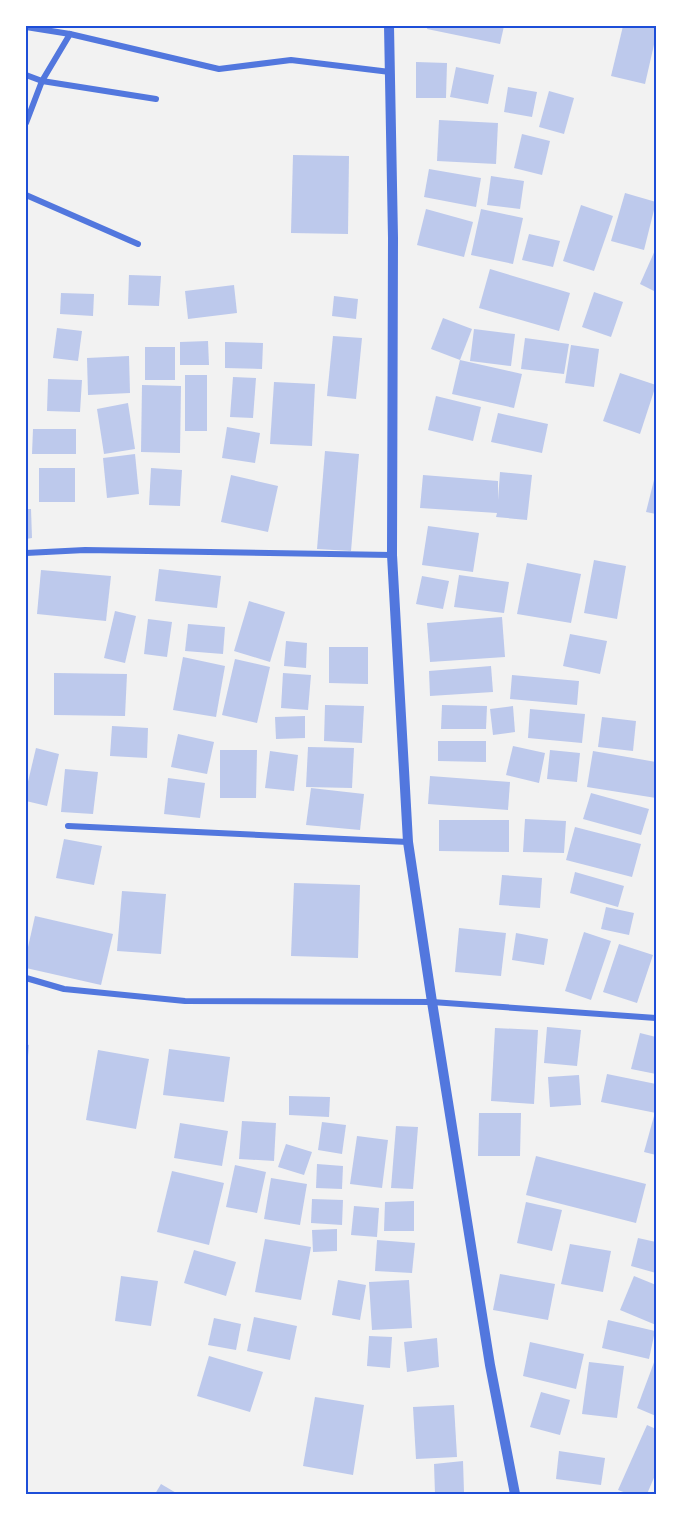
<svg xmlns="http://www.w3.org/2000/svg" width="682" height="1520" font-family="'Nunito Sans',sans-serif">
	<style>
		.building { fill: #bdc9ec }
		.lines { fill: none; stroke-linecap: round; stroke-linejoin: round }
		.minor { stroke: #5277de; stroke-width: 6 }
		.tertiary { stroke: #5277de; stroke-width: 10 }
		.neatline { fill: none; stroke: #1d4ed8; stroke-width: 2 }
	</style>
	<rect width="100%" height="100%" fill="#f2f2f2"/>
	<g class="building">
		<polygon points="428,26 504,26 500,44 427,29"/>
		<polygon points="623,26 656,26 656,36 645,84 611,76"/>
		<polygon points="416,62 447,63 446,98 416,98"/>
		<polygon points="456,67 494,75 488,104 450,97"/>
		<polygon points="508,87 537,92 532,117 504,112"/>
		<polygon points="549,91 574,98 564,134 539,127"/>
		<polygon points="439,120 498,123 496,164 437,161"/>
		<polygon points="522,134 550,141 542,175 514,168"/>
		<polygon points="293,155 349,156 348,234 291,233"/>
		<polygon points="429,169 481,178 476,207 424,197"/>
		<polygon points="491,176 524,181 520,209 487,205"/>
		<polygon points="625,193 656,202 644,250 611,241"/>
		<polygon points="581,205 613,216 594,271 563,261"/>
		<polygon points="426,209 473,222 464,257 417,245"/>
		<polygon points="481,209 523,218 513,264 471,255"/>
		<polygon points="529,234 560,241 553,267 522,260"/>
		<polygon points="656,248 656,292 640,284"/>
		<polygon points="490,269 570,293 559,331 479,308"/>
		<polygon points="129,275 161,276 159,306 128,305"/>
		<polygon points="234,285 237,313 188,319 185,291"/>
		<polygon points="594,292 623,302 611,337 582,327"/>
		<polygon points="61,293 94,294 93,316 60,314"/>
		<polygon points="334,296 358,299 356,319 332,316"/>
		<polygon points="443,318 472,329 460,360 431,349"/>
		<polygon points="57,328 82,331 78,361 53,358"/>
		<polygon points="474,329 515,334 511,366 470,361"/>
		<polygon points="333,336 362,338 356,399 327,396"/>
		<polygon points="525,338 569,344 564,374 521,369"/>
		<polygon points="208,341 209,365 180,365 180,342"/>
		<polygon points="225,342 263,343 262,369 225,368"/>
		<polygon points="571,345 599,349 594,387 565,383"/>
		<rect x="145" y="347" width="30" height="33"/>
		<polygon points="129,356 130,393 88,395 87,358"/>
		<polygon points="460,360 522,374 514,408 452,394"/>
		<polygon points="620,373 656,385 640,434 603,421"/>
		<rect x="185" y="375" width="22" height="56"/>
		<polygon points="233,377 256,378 253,418 230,417"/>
		<polygon points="48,379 82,380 80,412 47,411"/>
		<polygon points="274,382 315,384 312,446 270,444"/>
		<polygon points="142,385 181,386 180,453 141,452"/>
		<polygon points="436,396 481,407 473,441 428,430"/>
		<polygon points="128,403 135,449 104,454 97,409"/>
		<polygon points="498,413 548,424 542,453 491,442"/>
		<polygon points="227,427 260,433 255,463 222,458"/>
		<polygon points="33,429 76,429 76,454 32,454"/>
		<polygon points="325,451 359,454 351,551 317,549"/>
		<polygon points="135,454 139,494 107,498 103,458"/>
		<rect x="39" y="468" width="36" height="34"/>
		<polygon points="151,468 182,470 180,506 149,505"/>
		<polygon points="500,472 532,475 527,520 496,517 497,513 420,508 423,475 498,481 498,500"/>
		<polygon points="656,472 656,514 646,512"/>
		<polygon points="231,475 278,486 268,532 221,522"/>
		<polygon points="26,509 31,509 32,538 26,539"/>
		<polygon points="428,526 479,533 473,572 422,565"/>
		<polygon points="594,560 626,566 617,619 584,613"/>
		<polygon points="527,563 581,574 571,623 517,614"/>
		<polygon points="159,569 221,576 217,608 155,601"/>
		<polygon points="41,570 111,576 106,621 37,614"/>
		<polygon points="459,575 509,582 504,613 454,607"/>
		<polygon points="422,576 449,581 443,609 416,604"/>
		<polygon points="249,601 285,612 270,662 234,651"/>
		<polygon points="115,611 136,616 125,663 104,658"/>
		<polygon points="502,617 505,657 430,662 427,623"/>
		<polygon points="148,619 172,622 167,657 144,654"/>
		<polygon points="188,624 225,627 223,654 185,651"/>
		<polygon points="570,634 607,641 600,674 563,666"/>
		<polygon points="286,641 307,643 306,668 284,666"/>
		<polygon points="329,647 368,647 368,684 329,683"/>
		<polygon points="183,657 225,666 216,717 173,710"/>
		<polygon points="235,659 270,667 257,723 222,715"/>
		<polygon points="491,666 493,692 430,696 429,671"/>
		<polygon points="54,673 127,674 125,716 54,715"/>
		<polygon points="283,673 311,675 308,710 281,708"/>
		<polygon points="512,675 579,681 577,705 510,699"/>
		<polygon points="325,705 364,706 362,743 324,741"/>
		<polygon points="442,705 487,706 486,729 441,729"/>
		<polygon points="513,706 515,732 493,735 490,709"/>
		<polygon points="530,709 585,714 582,743 528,738"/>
		<polygon points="305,716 305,738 276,739 275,717"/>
		<polygon points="602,717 636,721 633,751 598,747"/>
		<polygon points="112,726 148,728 147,758 110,756"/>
		<polygon points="178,734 214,742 207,774 171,767"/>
		<polygon points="438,741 486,741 486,762 438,761"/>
		<polygon points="513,746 545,753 539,783 506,775"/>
		<polygon points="308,747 354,748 352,788 306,787"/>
		<polygon points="36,748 59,754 47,806 26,801 26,790"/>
		<polygon points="220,750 257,750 256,798 220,798"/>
		<polygon points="550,750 580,753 577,782 547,779"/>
		<polygon points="270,751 298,755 294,791 265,788"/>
		<polygon points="593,751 656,762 656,798 587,787"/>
		<polygon points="65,769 98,772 93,814 61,812"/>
		<polygon points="430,776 510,782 508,810 428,804"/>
		<polygon points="168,778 205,783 200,818 164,814"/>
		<polygon points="311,788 364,794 360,830 306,825"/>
		<polygon points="591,793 649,809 641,835 583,819"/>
		<polygon points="525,819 566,821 564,853 523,852"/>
		<polygon points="439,820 509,820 509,852 439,851"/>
		<polygon points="575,827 641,844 632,877 566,860"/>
		<polygon points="64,839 102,846 94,885 56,878"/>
		<polygon points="575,872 624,886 618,907 570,893"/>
		<polygon points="502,875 542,878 540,908 499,905"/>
		<polygon points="294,883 360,885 358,958 291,956"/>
		<polygon points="122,891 166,894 161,954 117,951"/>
		<polygon points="606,907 634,913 629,935 601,929"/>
		<polygon points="35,916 113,934 101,985 26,968 26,956"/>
		<polygon points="459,928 506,933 501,976 455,972"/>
		<polygon points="584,932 611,941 591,1000 565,991"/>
		<polygon points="516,933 548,939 544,965 512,960"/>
		<polygon points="619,944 653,955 637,1003 603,992"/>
		<polygon points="547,1027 581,1030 577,1066 544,1063"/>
		<polygon points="495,1028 538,1030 534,1104 491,1101"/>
		<polygon points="640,1033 656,1037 656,1074 631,1069"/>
		<polygon points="26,1044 29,1045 27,1068 26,1068"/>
		<polygon points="169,1049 230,1057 224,1102 163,1095"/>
		<polygon points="98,1050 149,1059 136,1129 86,1120"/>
		<polygon points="607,1074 656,1084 656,1113 601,1102"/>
		<polygon points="579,1075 581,1105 550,1107 548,1077"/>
		<polygon points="289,1096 330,1097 329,1117 289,1115"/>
		<polygon points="479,1113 521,1113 520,1156 478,1156"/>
		<polygon points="654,1116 656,1117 656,1155 644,1152"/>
		<polygon points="242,1121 276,1123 274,1161 239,1159"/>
		<polygon points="322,1122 346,1125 342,1154 318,1150"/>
		<polygon points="180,1123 228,1131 222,1166 174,1158"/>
		<polygon points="396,1126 418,1127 413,1189 391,1188"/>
		<polygon points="357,1136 388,1140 382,1188 350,1184"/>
		<polygon points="286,1144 312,1152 304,1175 278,1167"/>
		<polygon points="536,1156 646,1184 636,1223 526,1195"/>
		<polygon points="317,1164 343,1166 342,1189 316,1188"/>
		<polygon points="235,1165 266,1172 257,1213 226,1207"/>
		<polygon points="172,1171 224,1183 209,1245 157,1232"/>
		<polygon points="271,1178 307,1184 300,1225 264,1219"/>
		<polygon points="312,1199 343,1200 342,1225 311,1223"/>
		<polygon points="414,1201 414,1231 384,1231 385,1202"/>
		<polygon points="526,1202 562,1210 552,1251 517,1243"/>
		<polygon points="354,1206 379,1208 377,1237 351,1235"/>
		<polygon points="337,1229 337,1251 313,1252 312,1230"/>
		<polygon points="638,1238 656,1242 656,1273 631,1266"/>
		<polygon points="265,1239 311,1247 301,1300 255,1292"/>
		<polygon points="377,1240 415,1243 412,1273 375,1271"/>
		<polygon points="570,1244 611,1251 603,1292 561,1284"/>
		<polygon points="194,1250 236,1262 226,1296 184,1283"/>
		<polygon points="500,1274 555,1284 548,1320 493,1310"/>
		<polygon points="121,1276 158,1281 151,1326 115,1321"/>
		<polygon points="634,1276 656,1285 656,1325 620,1310"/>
		<polygon points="338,1280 366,1285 360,1320 332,1315"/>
		<polygon points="409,1280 412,1328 372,1330 369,1282"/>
		<polygon points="254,1317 297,1326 290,1360 247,1351"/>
		<polygon points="214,1318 241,1324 236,1350 208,1345"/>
		<polygon points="608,1320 655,1331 649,1359 602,1348"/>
		<polygon points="369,1336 392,1337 390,1368 367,1366"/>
		<polygon points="437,1338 439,1367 407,1372 404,1342"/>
		<polygon points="530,1342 584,1354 576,1389 523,1376"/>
		<polygon points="209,1356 263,1372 250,1412 197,1396"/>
		<polygon points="656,1357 656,1416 637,1408"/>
		<polygon points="589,1362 624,1366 617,1418 582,1414"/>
		<polygon points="541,1392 570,1400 560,1435 530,1427"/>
		<polygon points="315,1397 364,1405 353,1475 303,1466"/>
		<polygon points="454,1405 457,1457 416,1459 413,1407"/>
		<polygon points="647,1425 656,1429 656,1473 647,1494 629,1494 618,1490"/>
		<polygon points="559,1451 605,1458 601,1485 556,1479"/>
		<polygon points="463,1461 464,1492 435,1494 434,1464"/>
		<polygon points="161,1484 178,1494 155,1494"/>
	</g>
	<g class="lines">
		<g class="minor">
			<polyline points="26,27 70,34 219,69 291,60 390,72"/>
			<polyline points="26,75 42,81 156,99"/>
			<polyline points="26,123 42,81 70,34"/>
			<polyline points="26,195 138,244"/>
			<polyline points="26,553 85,550 392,555"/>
			<polyline points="68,826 408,842"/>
			<polyline points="26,978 64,989 185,1001 432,1002 656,1018"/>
		</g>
		<polyline class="tertiary" points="389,26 393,238 392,555 408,842 432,1002 490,1365 515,1494"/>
	</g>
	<rect width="682" height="1520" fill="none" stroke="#ffffff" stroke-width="54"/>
	<rect x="27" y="27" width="628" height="1466" class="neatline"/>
</svg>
